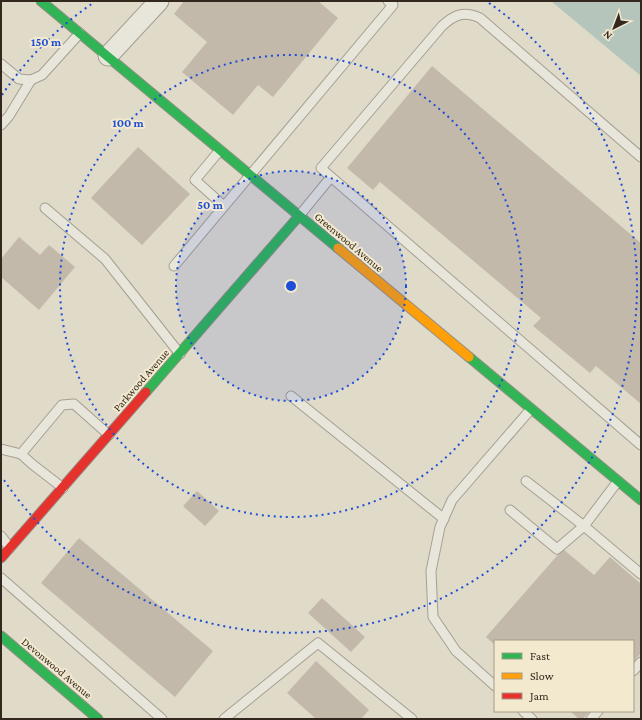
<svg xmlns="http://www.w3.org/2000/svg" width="642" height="720" viewBox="0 0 642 720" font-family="'Crimson Pro',serif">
<rect width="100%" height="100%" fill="#e0dac9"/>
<!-- water -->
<polygon fill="#b5c5bc" points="551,1 641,1 641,76"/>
<!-- building -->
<g fill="#c3b9ab">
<polygon points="184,1 318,1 338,18 273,97 258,85 233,115 182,72 207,42 174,14"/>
<polygon points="432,66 641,243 641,404 596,366 590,373 533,326 541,318 380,182 373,190 347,168"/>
<polygon points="138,147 190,194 142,245 91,198"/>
<polygon points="19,237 40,255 49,245 75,267 39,310 1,277 1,259"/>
<polygon points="197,491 219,511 205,526 183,506"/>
<polygon points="79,538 213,651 175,697 41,583"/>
<polygon points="563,549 594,575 610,557 641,584 641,615 640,616 641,617 641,653 633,662 633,641 495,641 495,645 486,637"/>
<polygon points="322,598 365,637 351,652 308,613"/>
<polygon points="316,661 369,710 361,719 316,719 287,693"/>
<polygon points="570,711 590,711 583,719 579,719"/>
</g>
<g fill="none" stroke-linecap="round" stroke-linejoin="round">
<!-- lane casing -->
<g stroke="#a59f93" stroke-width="11">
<g id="lane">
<polyline points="1,64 19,79 31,80 42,75 80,33"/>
<polyline points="1,125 9,116 31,80"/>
<polyline points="220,150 195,180 224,206"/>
<polyline points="331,177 641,445"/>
<polyline points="45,208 105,259 180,354"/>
<path d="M 299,216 L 331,177 L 321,168 L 442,26 C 455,14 464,11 480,18 L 641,157"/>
<polyline points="174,266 393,5 388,1"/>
<polyline points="291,396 444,519"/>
<polyline points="1,449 21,454 32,464 63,488"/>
<polyline points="21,454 62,405 74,404 109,435"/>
<polyline points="618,481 584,526 641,574"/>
<polyline points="510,510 557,549 584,526 526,481"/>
<polyline points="1,536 10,548"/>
<polyline points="1,578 162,719"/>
<polyline points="633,671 641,662"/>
<polyline points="495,686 456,651 433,617 431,571 440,527 452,500 531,409"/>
<polyline points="523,711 532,719"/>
<polyline points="224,719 318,643 412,719"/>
<polyline points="591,719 598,711"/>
</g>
</g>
<!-- street casing -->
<g stroke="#a59f93" stroke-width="21">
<polyline id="street" points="108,56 159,1"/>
</g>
<!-- fast casing -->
<g stroke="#958f83" stroke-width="11">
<g id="fast">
<polyline points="41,1 338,248"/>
<polyline points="469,357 641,500"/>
<polyline points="146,392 299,216"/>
<polyline points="1,636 98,719"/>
</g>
</g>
<!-- slow casing -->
<g stroke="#958f83" stroke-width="11">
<polyline id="slow" points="338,248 469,357"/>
</g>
<!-- jam casing -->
<g stroke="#958f83" stroke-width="11">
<polyline id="jam" points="1,558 146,392"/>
</g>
<!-- lane -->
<use href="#lane" stroke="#e8e5db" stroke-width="9"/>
<!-- street -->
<use href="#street" stroke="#e8e5db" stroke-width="19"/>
<!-- fast -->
<use href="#fast" stroke="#30b455" stroke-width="9"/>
<!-- slow -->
<use href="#slow" stroke="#ff9f0a" stroke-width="9"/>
<!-- jam -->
<use href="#jam" stroke="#e5322d" stroke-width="9"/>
</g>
<!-- distance rings -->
<circle cx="291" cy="286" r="115" fill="#1d4ed8" fill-opacity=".12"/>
<g fill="none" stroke="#1d4ed8" stroke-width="2" stroke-dasharray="2 4">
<circle cx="291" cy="286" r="115"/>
<circle cx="291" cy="286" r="231"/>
<path d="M2 95A346 346 0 0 1 93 3M489 3A346 346 0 1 1 2 477"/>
</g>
<g text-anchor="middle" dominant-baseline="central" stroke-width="4" stroke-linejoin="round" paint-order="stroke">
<!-- street labels -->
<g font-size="11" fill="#32281d" stroke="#f2e9cf">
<text transform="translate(349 242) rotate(40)">Greenwood Avenue</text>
<text transform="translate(141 380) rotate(-49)">Parkwood Avenue</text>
<text transform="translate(57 668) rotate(40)">Devonwood Avenue</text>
</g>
</g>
<circle cx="291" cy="286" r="6" fill="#1d4ed8" stroke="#f2e9cf" stroke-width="2"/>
<g font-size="12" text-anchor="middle" font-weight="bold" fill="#1d4ed8" stroke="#f2e9cf" stroke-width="4" stroke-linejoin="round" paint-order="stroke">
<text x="46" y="46">150 m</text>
<text x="128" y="127">100 m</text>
<text x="210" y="209">50 m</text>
</g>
<!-- border -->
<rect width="642" height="720" fill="none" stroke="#32281d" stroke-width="4"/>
<!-- legend -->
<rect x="494" y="640" width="140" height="72" fill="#f2e9cf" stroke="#a59c88"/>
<rect x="502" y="653" width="20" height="6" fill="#30b455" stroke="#a59c88"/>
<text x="530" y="660" font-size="12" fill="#32281d">Fast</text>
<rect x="502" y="673" width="20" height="6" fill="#ff9f0a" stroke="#a59c88"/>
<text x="530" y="680" font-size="12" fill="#32281d">Slow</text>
<rect x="502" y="693" width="20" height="6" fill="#e5322d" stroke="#a59c88"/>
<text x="530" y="700" font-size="12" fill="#32281d">Jam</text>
<!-- north arrow -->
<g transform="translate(614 28) rotate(222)" stroke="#f2e9cf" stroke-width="3" paint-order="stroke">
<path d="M0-3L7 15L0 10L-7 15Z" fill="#32281d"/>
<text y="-6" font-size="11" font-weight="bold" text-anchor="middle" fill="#32281d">N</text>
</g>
</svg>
